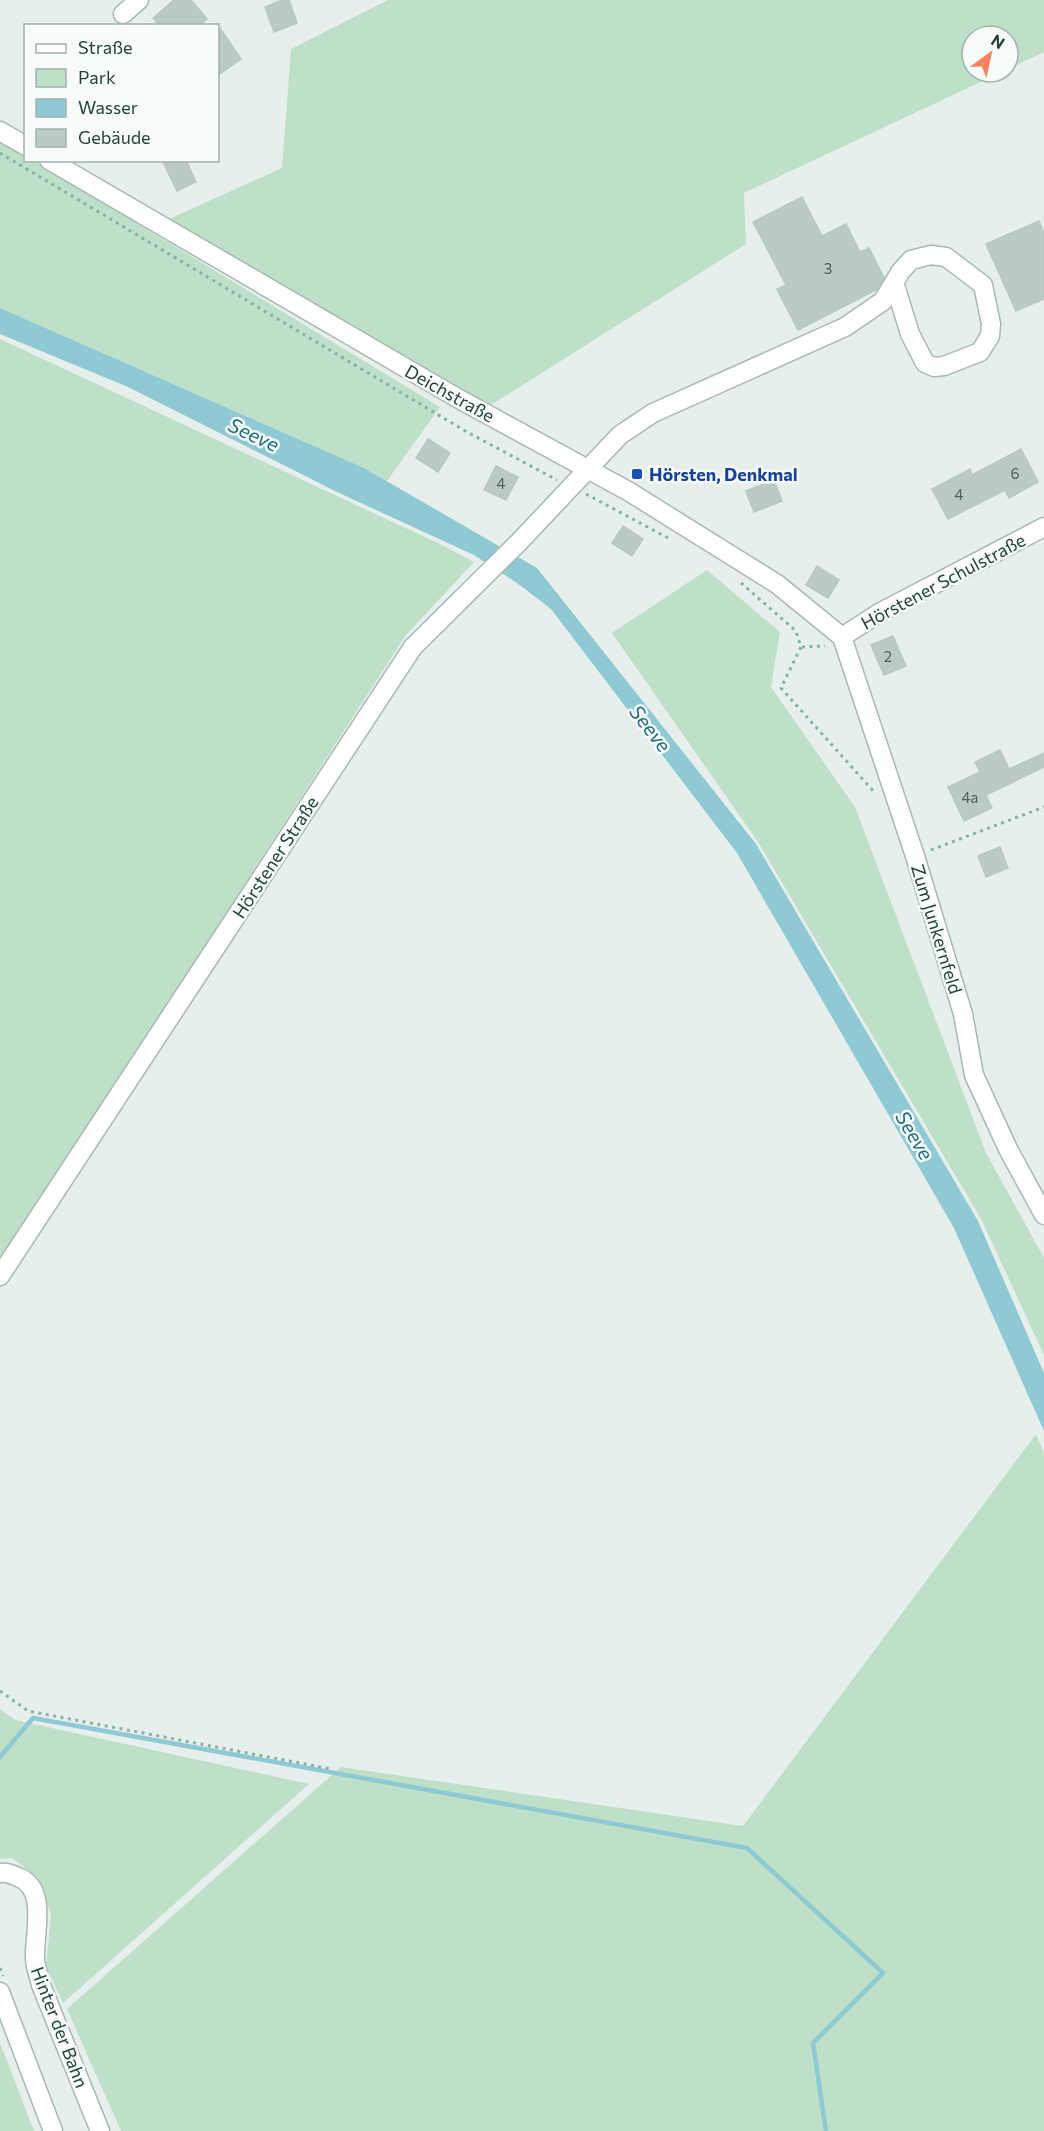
<svg xmlns="http://www.w3.org/2000/svg" width="1044" height="2131" viewBox="0 0 1044 2131" font-family="Commissioner,sans-serif">
<rect width="100%" height="100%" fill="#e6efeb"/>
<!-- green -->
<g fill="#bfe0c8">
<polygon points="388,0 1044,0 1044,52 1008,69 1008,36 972,36 972,72 1002,72 744,193 746,244 491,405 158,224 282,168 291,49"/>
<polygon points="0,140 25,156 26,160 34,161 440,407 387,481 364,468 0,308"/>
<polygon points="0,339 440,544 474,562 406,635 0,1262"/>
<polygon points="707,570 780,632 771,687 855,807 986,1153 1044,1258 1044,1355 981,1219 758,842 612,633"/>
<polygon points="1036,1434 1044,1453 1044,2131 121,2131 67,2009 341,1767 743,1826"/>
<polygon points="0,1709 15,1720 309,1784 63,2003 46,1967 51,1915 38,1878 12,1858 0,1859"/>
<polygon points="0,2043 34,2131 0,2131"/>
</g>
<!-- water -->
<polygon fill="#8ec9d4" points="0,308 364,468 537,568 756,844 978,1221 1044,1373 1044,1431 954,1228 737,853 551,609 517,583 474,555 337,492 128,387 0,334"/>
<g fill="none" stroke-linecap="round" stroke-linejoin="round">
<!-- stream -->
<polyline stroke="#8ec9d4" stroke-width="4.5" points="0,1757 33,1718 747,1848 883,1973 813,2043 826,2131"/>
</g>
<!-- building -->
<g fill="#bbcac4" stroke="#b8c9c2" stroke-width="1.5">
<polygon points="174,0 191,0 207,19 199,26 160,26 153,18"/>
<polygon points="282,0 289,0 297,23 274,32 265,7"/>
<polygon points="218,25 241,59 218,75"/>
<polygon points="162,160 186,160 196,182 177,191"/>
<polygon points="802,197 822,236 846,224 860,252 869,248 884,278 876,290 798,330 777,289 786,285 753,222"/>
<polygon points="1039,221 1044,233 1044,299 1016,311 986,244"/>
<polygon points="428,439 450,453 438,472 416,458"/>
<polygon points="1021,449 1038,482 1009,498 1005,490 948,519 932,489 970,469 972,475"/>
<polygon points="496,466 518,477 506,500 484,490"/>
<polygon points="774,480 782,501 754,512 746,491"/>
<polygon points="623,526 643,539 632,556 612,543"/>
<polygon points="817,566 839,580 828,598 806,585"/>
<polygon points="893,636 906,666 884,675 871,645"/>
<polygon points="1000,750 1009,769 1044,753 1044,767 986,795 992,808 964,821 948,787 980,772 975,762"/>
<polygon points="1000,847 1008,868 986,877 978,856"/>
</g>
<g fill="none" stroke-linecap="round" stroke-linejoin="round">
<!-- minor casing -->
<g stroke="#a8b8b2" stroke-width="21">
<g id="minor">
<polyline points="123,14 139,0"/>
<polyline points="0,131 26,146"/>
<polyline points="49,160 459,399 628,491 777,584 842,637"/>
<polyline points="842,637 915,856 963,1014 974,1075 1008,1149 1044,1215"/>
<polyline points="842,637 879,613 1044,527"/>
<polyline points="0,1276 413,647 520,541 620,435 653,413 845,327 883,301 901,271 911,260 931,255 946,257 983,285 991,324 990,336 980,352 944,366 934,367 925,363 910,334 894,282"/>
<path d="M 0,1873 C 7,1872 11,1874 18,1877 C 48,1888 34,1933 35,1958 C 35,1967 39,1976 41,1985 L 100,2131"/>
<polyline points="0,1992 53,2131"/>
</g>
</g>
<!-- path -->
<g stroke="#86b3a5" stroke-width="3" stroke-dasharray="3 4.5" stroke-linecap="butt">
<polyline points="0,153 467,432 557,480"/>
<polyline points="586,494 670,539"/>
<polyline points="741,583 796,631 801,647 781,688 875,793"/>
<polyline points="802,647 825,646"/>
<polyline points="931,850 1044,807"/>
<polyline points="0,1691 28,1711 331,1769"/>
<polyline points="0,1968 3,1976"/>
</g>
<!-- minor -->
<use href="#minor" stroke="#fff" stroke-width="18"/>
</g>
<!-- markers -->
<rect fill="#1a4fb4" stroke="#f7fbf9" stroke-width="2" x="631" y="468" width="12" height="12" rx="3"/>
<g text-anchor="middle" dominant-baseline="central" stroke-width="5" stroke-linejoin="round" paint-order="stroke">
<!-- number labels -->
<g font-size="15" fill="#4a645c">
<text x="828" y="268">3</text>
<text x="1015" y="473">6</text>
<text x="501" y="483">4</text>
<text x="959" y="494">4</text>
<text x="888" y="656">2</text>
<text x="970" y="797">4a</text>
</g>
<!-- street labels -->
<g font-size="18" fill="#24423a" stroke="#f7fbf9">
<text transform="translate(450 393) rotate(29)">Deichstraße</text>
<text transform="translate(943 581) rotate(-28)">Hörstener Schulstraße</text>
<text transform="translate(275 857) rotate(-57)">Hörstener Straße</text>
<text transform="translate(937 929) rotate(73)">Zum Junkernfeld</text>
<text transform="translate(60 2027) rotate(69)">Hinter der Bahn</text>
</g>
<!-- transit labels -->
<g font-size="18" font-weight="bold" fill="#164399" stroke="#f7fbf9" text-anchor="start">
<text x="649" y="474">Hörsten, Denkmal</text>
</g>
<!-- water labels -->
<g font-size="20" font-style="italic" fill="#1c6f80" stroke="#f7fbf9">
<text transform="translate(254 434) rotate(25)">Seeve</text>
<text transform="translate(651 728) rotate(52)">Seeve</text>
<text transform="translate(915 1135) rotate(59)">Seeve</text>
</g>
</g>
<!-- legend -->
<rect x="24" y="24" width="195" height="138" fill="#f7fbf9" stroke="#a3b1ad" stroke-width="1.5"/>
<rect x="36" y="44" width="30" height="9" fill="#ffffff" stroke="#a3b1ad" stroke-width="1.5"/>
<text x="78" y="54" font-size="18" fill="#24423a">Straße</text>
<rect x="36" y="69" width="30" height="18" fill="#bfe0c8" stroke="#a3b1ad" stroke-width="1.5"/>
<text x="78" y="84" font-size="18" fill="#24423a">Park</text>
<rect x="36" y="99" width="30" height="18" fill="#8ec9d4" stroke="#a3b1ad" stroke-width="1.5"/>
<text x="78" y="114" font-size="18" fill="#24423a">Wasser</text>
<rect x="36" y="129" width="30" height="18" fill="#bbcac4" stroke="#a3b1ad" stroke-width="1.5"/>
<text x="78" y="144" font-size="18" fill="#24423a">Gebäude</text>
<!-- north arrow -->
<g transform="translate(990 54) rotate(33)"><circle r="28" fill="#f7fbf9" stroke="#a3b1ad" stroke-width="1.5"/>
<path d="M0-4.5L10 22L0 15L-10 22Z" fill="#f4845f"/>
<text y="-9" font-size="16" font-weight="bold" text-anchor="middle" fill="#24423a">N</text>
</g>
</svg>
